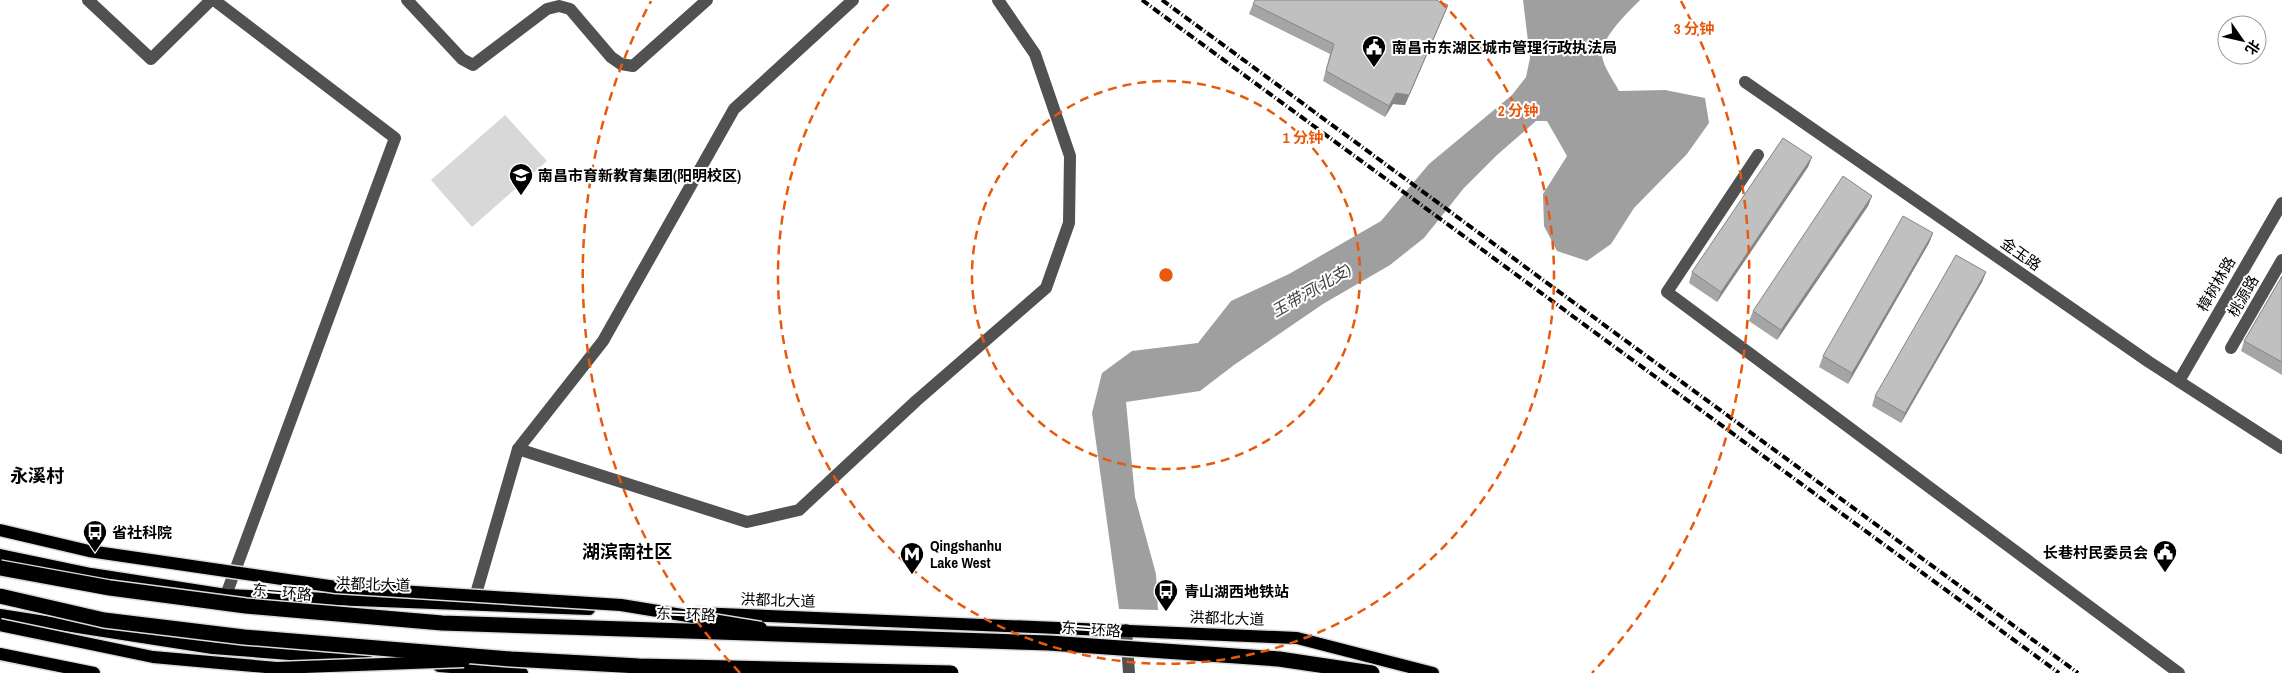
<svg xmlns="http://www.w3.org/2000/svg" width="2282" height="673" viewBox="0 0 2282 673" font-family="'Archivo Narrow','Noto Sans SC',sans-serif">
<rect width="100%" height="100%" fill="#fff"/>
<!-- green -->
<polygon fill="#d8d8d8" points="505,115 547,161 472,227 431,180"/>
<!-- water -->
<path fill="#9f9f9f" d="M 1523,0 L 1640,0 C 1629,11 1599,40 1602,56 C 1604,68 1614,81 1619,91 L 1665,90 L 1705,98 L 1709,123 L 1687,154 L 1634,208 L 1611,244 L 1587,261 L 1557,251 L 1544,226 L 1543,194 L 1567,156 L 1547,121 L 1536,121 L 1497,155 L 1464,188 L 1424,238 L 1390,265 L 1323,304 L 1234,365 L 1200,391 L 1126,402 L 1135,497 L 1156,574 L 1158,610 L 1119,609 L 1092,413 L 1102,373 L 1132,351 L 1198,343 L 1231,301 L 1289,274 L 1381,221 L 1429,164 L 1512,95 L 1526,77 L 1530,58 Z"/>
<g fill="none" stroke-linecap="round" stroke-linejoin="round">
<!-- major casing -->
<g stroke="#dbdbdb" stroke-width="15">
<g id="major">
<polyline points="0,555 91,574 226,595 589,609"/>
<polyline points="696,613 1297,638 1433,673"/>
<polyline points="0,615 213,648 367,660"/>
<polyline points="0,654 94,673"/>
<polyline points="439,666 522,673"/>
</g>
</g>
<!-- minor -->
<g stroke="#515151" stroke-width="12">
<polyline points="88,0 151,59 211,0"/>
<polyline points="214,0 395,138 226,595"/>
<polyline points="407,0 462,59 473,65 547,9 559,6 570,9 611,57 621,64 633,66 707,0"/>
<polyline points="1745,82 2149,362 2282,448"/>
<polyline points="1758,155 1667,292 2179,673"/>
<polyline points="2231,348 2282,260"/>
<polyline points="2179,381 2282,203"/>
<polyline points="518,449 747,522 799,510 916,401 1046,288 1069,223 1070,156 1035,54 998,0"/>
<polyline points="473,604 518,449 603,341 734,109 853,0"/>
<polyline points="1126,630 1129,673"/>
</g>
<!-- major -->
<use href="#major" stroke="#000" stroke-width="12"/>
<!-- rail -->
<g stroke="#000" stroke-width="4" stroke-dasharray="8 2.5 1 2.5" stroke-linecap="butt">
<polyline points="1142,0 2059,673"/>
<polyline points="1162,0 2078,673"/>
</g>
<!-- major-bridge casing -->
<g stroke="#dbdbdb" stroke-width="15" stroke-linecap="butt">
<g id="major-bridge">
<polyline points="0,530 89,551 336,587 621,605 761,628"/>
<polyline points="0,625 153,657 277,668 464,661"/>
</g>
</g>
<!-- highway-bridge casing -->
<g stroke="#dbdbdb" stroke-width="18" stroke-linecap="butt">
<g id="highway-bridge">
<polyline points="0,568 110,588 246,606 442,623 1049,643 1279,659 1372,673"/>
<polyline points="0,596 104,620 244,637 511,659 639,666 951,673"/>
</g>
</g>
<!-- major-bridge -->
<use href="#major-bridge" stroke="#000" stroke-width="12"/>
<!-- highway-bridge -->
<use href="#highway-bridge" stroke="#000" stroke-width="15"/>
</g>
<!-- wall -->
<g fill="#a5a5a5">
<polygon points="1253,4 1444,15 1405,105 1393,104 1385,117 1323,81 1330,54 1249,14"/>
<polygon points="1812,157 1808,167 1717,302 1689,283 1692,272"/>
<polygon points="1872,196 1868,206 1777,340 1749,321 1753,311"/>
<polygon points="1933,233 1929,243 1848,384 1819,367 1823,356"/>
<polygon points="1986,272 1982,282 1901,423 1872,406 1875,396"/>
<polygon points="2282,276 2282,375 2241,351 2244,341"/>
</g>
<!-- shaded-wall -->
<g fill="#868686">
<polygon points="1448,5 1444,15 1405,105 1393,104 1385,117 1389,106"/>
<polygon points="1812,157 1808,167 1717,302 1721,292"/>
<polygon points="1872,196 1868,206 1777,340 1781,330"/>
<polygon points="1933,233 1929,243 1848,384 1852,373"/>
<polygon points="1986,272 1982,282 1901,423 1905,413"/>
</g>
<!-- building -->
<g fill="#c0c0c0" stroke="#868686">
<polygon points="1255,0 1436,0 1448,5 1409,95 1396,93 1389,106 1326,71 1334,44 1253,4"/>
<polygon points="1783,138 1812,157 1721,292 1692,272"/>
<polygon points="1843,176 1872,196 1781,330 1753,311"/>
<polygon points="1903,216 1933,233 1852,373 1823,356"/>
<polygon points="1956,255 1986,272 1905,413 1875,396"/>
<polygon points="2282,276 2282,362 2244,341"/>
</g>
<!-- distance rings -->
<g fill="none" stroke="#e8590c" stroke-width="2.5" stroke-dasharray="9 6">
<circle cx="1166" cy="275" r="194"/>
<path d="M1440 1A388 388 0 1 1 892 1"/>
<path d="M740 673A583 583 0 0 1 651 1M1681 1A583 583 0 0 1 1592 673"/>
</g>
<!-- icons -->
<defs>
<g id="civic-pin" transform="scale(1.25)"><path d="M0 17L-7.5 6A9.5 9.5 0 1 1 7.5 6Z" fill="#000" stroke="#fff"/><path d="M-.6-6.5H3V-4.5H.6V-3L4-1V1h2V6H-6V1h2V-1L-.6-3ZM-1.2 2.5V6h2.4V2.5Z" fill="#fff"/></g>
<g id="school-pin" transform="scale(1.25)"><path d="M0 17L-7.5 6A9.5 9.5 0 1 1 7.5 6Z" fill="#000" stroke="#fff"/><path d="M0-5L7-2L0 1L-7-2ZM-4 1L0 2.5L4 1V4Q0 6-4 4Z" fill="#fff"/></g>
<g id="bus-pin" transform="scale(1.25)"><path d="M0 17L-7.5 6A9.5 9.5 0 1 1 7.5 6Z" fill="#000" stroke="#fff"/><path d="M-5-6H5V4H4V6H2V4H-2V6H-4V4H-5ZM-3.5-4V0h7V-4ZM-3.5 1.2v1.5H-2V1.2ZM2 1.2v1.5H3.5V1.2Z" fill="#fff"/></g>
<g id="metro-pin" transform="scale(1.25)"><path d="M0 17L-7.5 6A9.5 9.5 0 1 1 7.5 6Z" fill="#000" stroke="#fff"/><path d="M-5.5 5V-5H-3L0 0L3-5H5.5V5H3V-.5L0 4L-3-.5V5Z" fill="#fff"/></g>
</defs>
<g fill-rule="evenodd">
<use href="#civic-pin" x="1374" y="47"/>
<use href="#school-pin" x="521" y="175"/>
<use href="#bus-pin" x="95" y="532"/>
<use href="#civic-pin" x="2165" y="552"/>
<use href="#metro-pin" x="912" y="554"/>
<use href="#bus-pin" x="1166" y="591"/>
</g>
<g text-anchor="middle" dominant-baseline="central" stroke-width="4" stroke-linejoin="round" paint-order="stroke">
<!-- poi labels -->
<g font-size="15" font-weight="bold" fill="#000" stroke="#fff" text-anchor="start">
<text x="1392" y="47">南昌市东湖区城市管理行政执法局</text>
<text x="538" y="175">南昌市育新教育集团(阳明校区)</text>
<text x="112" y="532">省社科院</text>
<text x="930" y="545">Qingshanhu<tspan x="930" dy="17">Lake West</tspan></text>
<text x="2148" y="552" text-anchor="end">长巷村民委员会</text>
<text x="1184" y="591">青山湖西地铁站</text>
</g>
<!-- street labels -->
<g font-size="15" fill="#000" stroke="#fff">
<text transform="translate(2021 254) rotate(35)">金玉路</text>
<text transform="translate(2216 284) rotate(-60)">樟树林路</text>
<text transform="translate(2243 296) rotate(-60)">桃源路</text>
<text transform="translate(373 584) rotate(2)">洪都北大道</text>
<text transform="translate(282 592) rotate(5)">东一环路</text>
<text transform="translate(778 600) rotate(2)">洪都北大道</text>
<text transform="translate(686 614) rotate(2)">东一环路</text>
<text transform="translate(1227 618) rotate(2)">洪都北大道</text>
<text transform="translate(1091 629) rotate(4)">东一环路</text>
</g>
<!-- water labels -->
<g font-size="16" font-style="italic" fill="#404040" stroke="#fff">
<text transform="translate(1311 290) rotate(-30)">玉带河(北支)</text>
</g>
<!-- quarter labels -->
<g font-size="18" font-weight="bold" fill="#000" stroke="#fff">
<text x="37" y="475">永溪村</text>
<text x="627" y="551">湖滨南社区</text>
</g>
</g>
<circle cx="1166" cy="275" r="8" fill="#e8590c" stroke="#fff" stroke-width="2.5"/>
<g font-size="15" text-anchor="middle" font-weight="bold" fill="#e8590c" stroke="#fff" stroke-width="4" stroke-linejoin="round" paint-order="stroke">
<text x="1694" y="34">3 分钟</text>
<text x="1518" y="116">2 分钟</text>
<text x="1303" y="143">1 分钟</text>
</g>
<!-- north arrow -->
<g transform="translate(2242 40) rotate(124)"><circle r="24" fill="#ffffff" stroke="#999999"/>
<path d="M0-4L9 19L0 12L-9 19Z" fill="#000000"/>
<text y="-8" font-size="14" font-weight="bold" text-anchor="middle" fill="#000000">北</text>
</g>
</svg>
